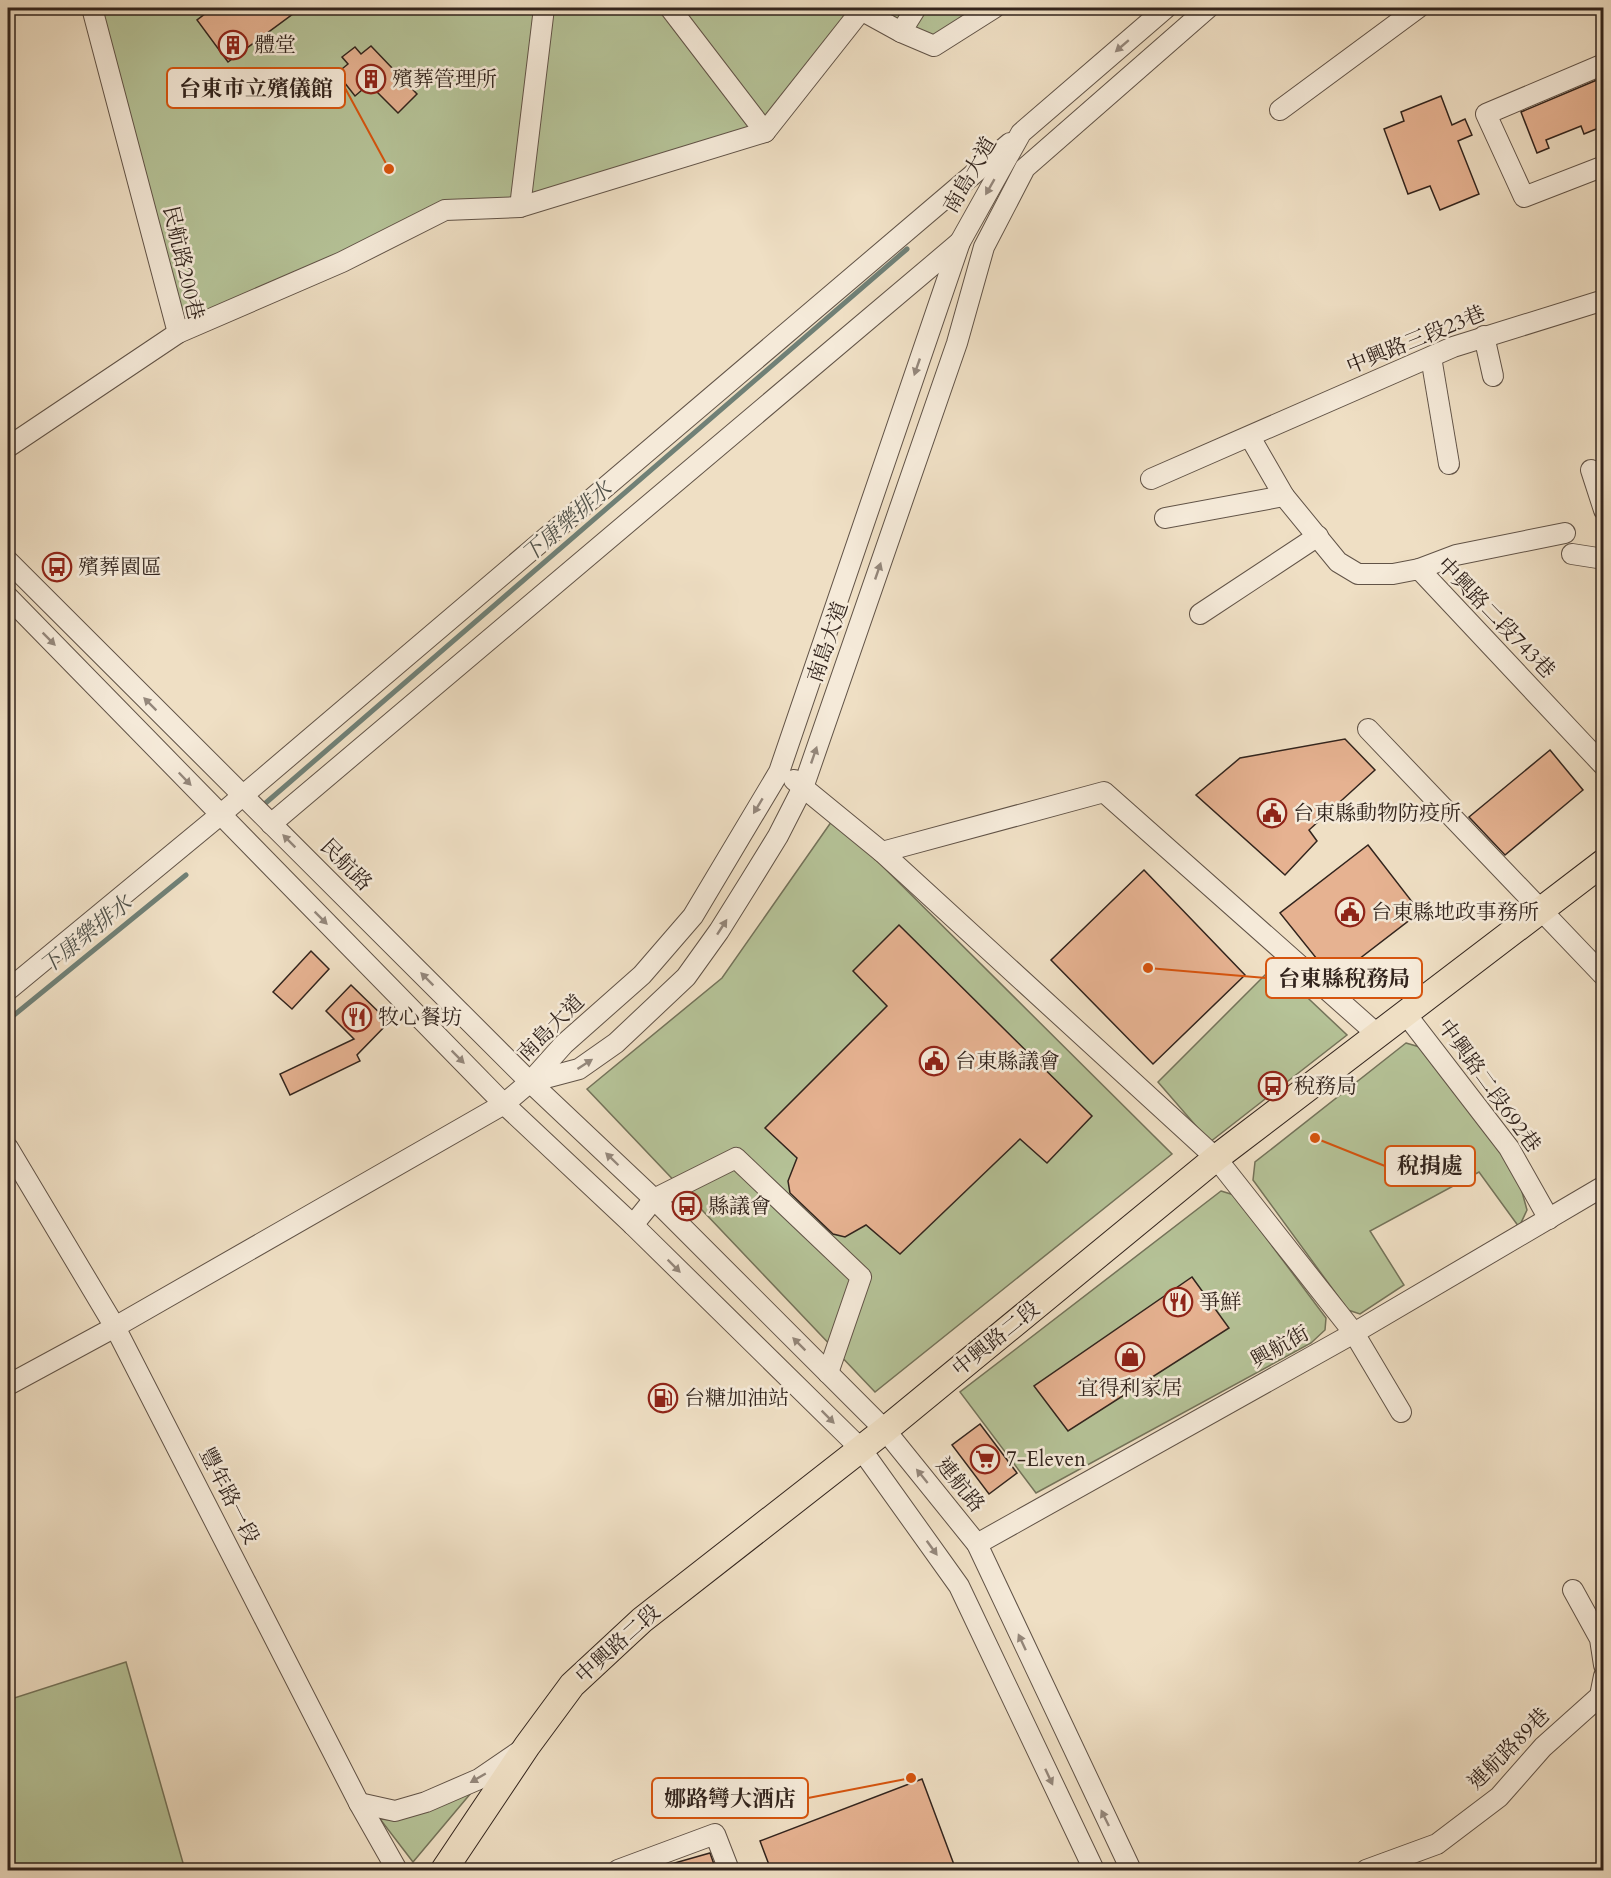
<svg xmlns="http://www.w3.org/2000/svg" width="1611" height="1878" viewBox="0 0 1611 1878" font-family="Cardo,'Noto Serif TC',serif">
<rect width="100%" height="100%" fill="#efdfc4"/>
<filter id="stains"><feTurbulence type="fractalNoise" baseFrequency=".00333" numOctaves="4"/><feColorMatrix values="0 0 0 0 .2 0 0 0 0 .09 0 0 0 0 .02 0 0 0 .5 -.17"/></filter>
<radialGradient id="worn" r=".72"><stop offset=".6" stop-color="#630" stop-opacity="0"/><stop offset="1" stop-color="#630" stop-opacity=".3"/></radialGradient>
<!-- green -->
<g fill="#b5c297" stroke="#74735a" stroke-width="1.5">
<polygon points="92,8 1005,8 934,46 861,10 765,132 520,207 445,210 178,333"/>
<polygon points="834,818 1172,1154 875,1392 587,1089 722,978"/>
<polygon points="1274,966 1347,1035 1210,1142 1158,1082"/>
<polygon points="1406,1043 1423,1048 1483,1124 1519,1181 1527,1210 1519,1227 1479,1172 1370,1231 1404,1285 1360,1314 1348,1310 1253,1180 1255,1162"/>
<polygon points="1221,1191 1234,1195 1326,1318 1325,1330 1311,1343 1036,1493 960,1392"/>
<polygon points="126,1662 185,1870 8,1870 8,1700"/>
<polygon points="471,1793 413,1862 380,1819 391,1820"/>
</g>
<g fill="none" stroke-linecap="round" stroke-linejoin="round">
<!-- stream -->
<g stroke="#708076" stroke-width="5">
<polyline points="261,807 907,249"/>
<polyline points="8,1020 186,875"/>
</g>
</g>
<!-- building -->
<g fill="#e6b291" stroke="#32241d" stroke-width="1.5">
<polygon points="213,8 301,8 228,62 197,20"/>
<polygon points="371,46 417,94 398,113 369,84 355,96 337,73 348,64 342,57 355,47 361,54"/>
<polygon points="1604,77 1604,120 1599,122 1601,127 1584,134 1581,126 1546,140 1549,148 1537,153 1521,112"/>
<polygon points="1441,96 1452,125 1465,119 1472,135 1458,141 1479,194 1440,210 1430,186 1408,194 1384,129 1404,121 1401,112"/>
<polygon points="1345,739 1375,770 1309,830 1317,841 1285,875 1196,795 1240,758"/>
<polygon points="1550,750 1583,790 1505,855 1469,817"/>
<polygon points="1368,845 1420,912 1333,979 1280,913"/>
<polygon points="1144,870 1245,975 1153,1064 1051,960"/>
<polygon points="899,925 1092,1116 1047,1163 1020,1139 900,1254 866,1225 845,1237 833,1234 790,1193 788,1181 797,1158 765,1128 887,1006 853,971"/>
<polygon points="311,951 329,969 292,1009 273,992"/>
<polygon points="351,985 389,1022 357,1055 360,1061 290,1095 280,1074 354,1039 326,1011"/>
<polygon points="1192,1277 1229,1328 1068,1431 1034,1386"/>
<polygon points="980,1424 1017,1473 989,1494 952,1445"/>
<polygon points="922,1779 956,1870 771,1870 760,1841"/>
<polygon points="710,1853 716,1870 664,1870 664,1866"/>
</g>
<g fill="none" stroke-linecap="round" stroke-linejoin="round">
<!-- minor casing -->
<g stroke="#615347" stroke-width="22">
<g id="minor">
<polyline points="92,8 178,333"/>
<polyline points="670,8 765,132"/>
<polyline points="861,10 901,32 934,46 994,8"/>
<polyline points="901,32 916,8"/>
<polyline points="1604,64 1486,114 1524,197 1604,166"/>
<polyline points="1280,110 1418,8"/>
<polyline points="520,207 544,8"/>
<polyline points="1484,336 1493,376"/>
<polyline points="1431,357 1449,464"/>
<polyline points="1250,437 1284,496 1338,562 1358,574 1393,574 1419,569 1604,766"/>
<polyline points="8,447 178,333 342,262 445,210 520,207 765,132 863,8"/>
<polyline points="1591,470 1604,510"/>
<polyline points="1151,479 1453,347 1604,300"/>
<polyline points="1165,518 1284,496"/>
<polyline points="1572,554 1604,559"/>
<polyline points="8,561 530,1082 654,1199 885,1430 977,1544 1131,1870"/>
<polyline points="1419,569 1456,555 1565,533"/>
<polyline points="8,597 504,1104 633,1225 861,1449 959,1586 1094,1870"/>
<polyline points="1200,614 1318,536"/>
<polyline points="1368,729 1604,976"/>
<polyline points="794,780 882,852 1216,1158 1354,1333 1401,1412"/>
<polyline points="271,824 960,242"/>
<polyline points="882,852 1104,792 1378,1035"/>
<polyline points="8,990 220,815 1010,143"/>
<polyline points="1405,1013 1509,1148 1549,1219"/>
<polyline points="530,1082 579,1069 616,1043 686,977 719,931 749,883 778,836 804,785 957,343 984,247 1025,168 1208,8"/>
<polyline points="8,1148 115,1327 359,1803 397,1870"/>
<polyline points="633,1225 654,1199 736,1158 861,1277 828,1373"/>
<polyline points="8,1385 115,1327 504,1104 530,1082 564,1044 642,975 693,916 779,772 960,242 1021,133 1166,8"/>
<polyline points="977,1544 1354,1333 1604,1186"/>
<polyline points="1573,1590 1600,1639 1604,1665"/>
<polyline points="359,1803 395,1811 426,1802 479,1779 520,1751"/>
<polyline points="618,1870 715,1834 729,1870"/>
<polyline points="1366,1870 1437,1844 1499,1797 1543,1747 1600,1696 1604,1676"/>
</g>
</g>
<!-- major casing -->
<g stroke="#32241d" stroke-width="28">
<polyline id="major" points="444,1870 527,1746 572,1685 642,1620 885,1430 1216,1158 1604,862"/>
</g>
<!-- minor -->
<use href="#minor" stroke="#f5ead9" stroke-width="20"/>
<!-- major -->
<use href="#major" stroke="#efdfc4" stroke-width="26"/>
</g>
<!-- one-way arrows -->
<defs><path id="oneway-solid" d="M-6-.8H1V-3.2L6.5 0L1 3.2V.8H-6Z" transform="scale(1.5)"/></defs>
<g fill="#94877b">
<use href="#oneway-solid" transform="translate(1122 46) rotate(139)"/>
<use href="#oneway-solid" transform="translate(990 187) rotate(120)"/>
<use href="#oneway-solid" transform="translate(917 367) rotate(109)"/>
<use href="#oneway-solid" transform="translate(878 571) rotate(-71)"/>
<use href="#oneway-solid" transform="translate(49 639) rotate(45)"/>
<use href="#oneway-solid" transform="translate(150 704) rotate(-135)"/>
<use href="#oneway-solid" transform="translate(814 755) rotate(-71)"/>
<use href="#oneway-solid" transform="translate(185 779) rotate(46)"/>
<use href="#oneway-solid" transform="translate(758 806) rotate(121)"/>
<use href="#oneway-solid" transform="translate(289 841) rotate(-135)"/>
<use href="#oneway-solid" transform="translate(321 918) rotate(45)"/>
<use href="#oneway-solid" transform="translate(722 927) rotate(-57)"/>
<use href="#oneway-solid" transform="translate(427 979) rotate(-135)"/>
<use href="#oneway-solid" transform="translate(458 1057) rotate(45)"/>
<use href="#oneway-solid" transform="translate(585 1064) rotate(-33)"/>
<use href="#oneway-solid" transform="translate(612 1159) rotate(-136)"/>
<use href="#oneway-solid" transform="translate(674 1266) rotate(45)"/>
<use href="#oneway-solid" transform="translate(799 1344) rotate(-135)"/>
<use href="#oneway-solid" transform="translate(828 1417) rotate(45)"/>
<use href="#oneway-solid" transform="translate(922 1476) rotate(-129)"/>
<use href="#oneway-solid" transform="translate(932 1548) rotate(54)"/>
<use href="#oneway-solid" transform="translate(1022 1642) rotate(-115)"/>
<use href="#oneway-solid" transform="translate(1049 1777) rotate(65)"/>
<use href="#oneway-solid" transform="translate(478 1778) rotate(150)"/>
<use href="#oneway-solid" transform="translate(1105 1818) rotate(-116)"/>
</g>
<!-- icons -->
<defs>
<g id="building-ring" transform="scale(1.5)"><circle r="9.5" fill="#f5ead9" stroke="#8f2418" stroke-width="1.5"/><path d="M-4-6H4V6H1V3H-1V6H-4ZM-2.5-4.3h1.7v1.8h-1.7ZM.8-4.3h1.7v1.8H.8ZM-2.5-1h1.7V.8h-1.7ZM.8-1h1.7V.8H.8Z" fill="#8f2418"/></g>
<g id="bus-ring" transform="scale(1.5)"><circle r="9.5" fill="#f5ead9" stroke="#8f2418" stroke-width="1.5"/><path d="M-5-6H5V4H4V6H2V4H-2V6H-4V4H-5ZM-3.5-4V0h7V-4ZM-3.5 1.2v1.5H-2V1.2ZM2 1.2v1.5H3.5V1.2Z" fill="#8f2418"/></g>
<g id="civic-ring" transform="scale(1.5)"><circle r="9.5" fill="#f5ead9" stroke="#8f2418" stroke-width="1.5"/><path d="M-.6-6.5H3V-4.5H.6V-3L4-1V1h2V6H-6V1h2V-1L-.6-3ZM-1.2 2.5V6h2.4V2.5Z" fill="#8f2418"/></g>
<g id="restaurant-ring" transform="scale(1.5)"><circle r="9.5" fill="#f5ead9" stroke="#8f2418" stroke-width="1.5"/><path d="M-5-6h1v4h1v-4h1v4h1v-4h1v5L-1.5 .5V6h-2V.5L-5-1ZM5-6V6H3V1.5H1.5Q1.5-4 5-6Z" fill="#8f2418"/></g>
<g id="shop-ring" transform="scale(1.5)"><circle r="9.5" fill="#f5ead9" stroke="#8f2418" stroke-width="1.5"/><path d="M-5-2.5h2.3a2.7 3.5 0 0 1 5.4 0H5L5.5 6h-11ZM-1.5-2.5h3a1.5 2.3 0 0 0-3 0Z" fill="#8f2418"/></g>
<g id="fuel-ring" transform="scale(1.5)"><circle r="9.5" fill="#f5ead9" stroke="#8f2418" stroke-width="1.5"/><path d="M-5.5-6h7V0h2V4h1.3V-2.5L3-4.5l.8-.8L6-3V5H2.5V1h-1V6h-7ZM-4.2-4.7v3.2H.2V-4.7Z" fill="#8f2418"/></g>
<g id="supermarket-ring" transform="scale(1.5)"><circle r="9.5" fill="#f5ead9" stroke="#8f2418" stroke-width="1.5"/><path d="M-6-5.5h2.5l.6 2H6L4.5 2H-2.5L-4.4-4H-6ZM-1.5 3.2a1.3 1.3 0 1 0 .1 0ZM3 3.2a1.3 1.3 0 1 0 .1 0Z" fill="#8f2418"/></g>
</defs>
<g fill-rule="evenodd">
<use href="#building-ring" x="233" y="45"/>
<use href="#building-ring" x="371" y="79"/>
<use href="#bus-ring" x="57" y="567"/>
<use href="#civic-ring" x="1272" y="813"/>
<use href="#civic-ring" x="1350" y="912"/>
<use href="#restaurant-ring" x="357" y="1017"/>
<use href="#civic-ring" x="934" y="1061"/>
<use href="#bus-ring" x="1273" y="1086"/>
<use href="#bus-ring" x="687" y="1206"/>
<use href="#restaurant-ring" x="1178" y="1302"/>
<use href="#shop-ring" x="1130" y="1357"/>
<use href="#fuel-ring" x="663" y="1398"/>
<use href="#supermarket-ring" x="985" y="1459"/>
</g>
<g text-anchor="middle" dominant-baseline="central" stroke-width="5" stroke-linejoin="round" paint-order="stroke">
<!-- poi labels -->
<g font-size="21" fill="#32241d" stroke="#f5ead9" text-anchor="start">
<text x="254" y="45">體堂</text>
<text x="392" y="79">殯葬管理所</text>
<text x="78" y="567">殯葬園區</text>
<text x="1293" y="813">台東縣動物防疫所</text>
<text x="1371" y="912">台東縣地政事務所</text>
<text x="378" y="1017">牧心餐坊</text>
<text x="955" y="1061">台東縣議會</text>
<text x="1294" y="1086">稅務局</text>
<text x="708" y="1206">縣議會</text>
<text x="1199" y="1302">爭鮮</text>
<text x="1130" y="1388" text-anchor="middle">宜得利家居</text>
<text x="684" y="1398">台糖加油站</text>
<text x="1006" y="1459">7-Eleven</text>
</g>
<!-- street labels -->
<g font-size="21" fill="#32241d" stroke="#f5ead9">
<text transform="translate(970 175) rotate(-60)">南島大道</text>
<text transform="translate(183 263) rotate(77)">民航路200巷</text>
<text transform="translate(1416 340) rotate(-22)">中興路三段23巷</text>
<text transform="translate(1496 618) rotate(46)">中興路二段743巷</text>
<text transform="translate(828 642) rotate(-71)">南島大道</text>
<text transform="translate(346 865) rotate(45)">民航路</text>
<text transform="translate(551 1028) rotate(-45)">南島大道</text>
<text transform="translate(1489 1086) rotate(54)">中興路二段692巷</text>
<text transform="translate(996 1339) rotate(-39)">中興路二段</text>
<text transform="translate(1280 1347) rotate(-29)">興航街</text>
<text transform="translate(960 1485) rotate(51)">連航路</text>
<text transform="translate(229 1496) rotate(63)">豐年路一段</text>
<text transform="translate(618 1644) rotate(-42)">中興路二段</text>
<text transform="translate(1509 1749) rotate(-45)">連航路89巷</text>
</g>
<!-- water labels -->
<g font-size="22" font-style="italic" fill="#51524a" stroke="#f5ead9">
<text transform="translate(567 522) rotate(-41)">下康樂排水</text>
<text transform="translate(86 935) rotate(-39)">下康樂排水</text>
</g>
</g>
<!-- callouts -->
<path fill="none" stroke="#d6540e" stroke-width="2" d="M389 169L345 88M1148 968L1266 978M1315 1138L1385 1166M911 1778L808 1798"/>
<g fill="#d6540e" stroke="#f5ead9" stroke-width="2">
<circle cx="389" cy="169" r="6"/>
<circle cx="1148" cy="968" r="6"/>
<circle cx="1315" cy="1138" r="6"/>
<circle cx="911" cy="1778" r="6"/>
</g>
<g fill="#f5ead9" stroke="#d6540e" stroke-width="2">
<rect x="167" y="68" width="178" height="40" rx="6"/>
<rect x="1266" y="958" width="156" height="40" rx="6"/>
<rect x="1385" y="1146" width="90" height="40" rx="6"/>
<rect x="652" y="1778" width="156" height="40" rx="6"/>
</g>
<g font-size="22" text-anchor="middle" font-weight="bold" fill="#32241d">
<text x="256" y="96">台東市立殯儀館</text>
<text x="1344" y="986">台東縣稅務局</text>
<text x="1430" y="1173">稅捐處</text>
<text x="730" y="1806">娜路彎大酒店</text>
</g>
<!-- margin -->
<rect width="1611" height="1878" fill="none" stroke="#efdfc4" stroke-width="30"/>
<rect x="9" y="9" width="1593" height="1860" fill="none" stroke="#32241d" stroke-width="3"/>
<rect x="15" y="15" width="1581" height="1848" fill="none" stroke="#32241d" stroke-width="1.5"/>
<rect width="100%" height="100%" filter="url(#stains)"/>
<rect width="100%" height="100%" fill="url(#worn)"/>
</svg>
